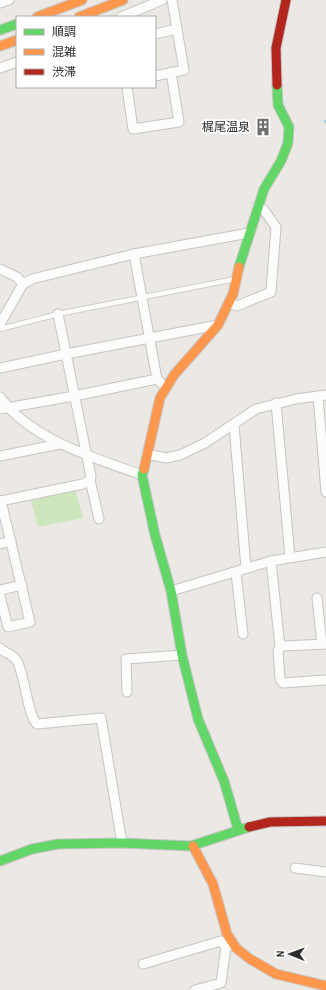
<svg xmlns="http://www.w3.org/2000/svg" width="326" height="990" viewBox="0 0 326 990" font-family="'Archivo Narrow','Noto Sans JP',sans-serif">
<rect width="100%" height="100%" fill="#ece8e4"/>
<!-- green -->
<polygon fill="#cee6be" points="75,488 83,518 38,527 30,497"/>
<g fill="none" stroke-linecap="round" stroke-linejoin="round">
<!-- stream -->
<polyline stroke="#99d6ec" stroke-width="2.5" points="325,121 326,122"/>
<!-- lane casing -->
<g stroke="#c5c4c5" stroke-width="6">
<polyline id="lane" points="0,329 58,314 235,279"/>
</g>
<!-- street casing -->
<g stroke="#c5c4c5" stroke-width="11">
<g id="street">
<polyline points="0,3 9,0"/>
<polyline points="121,17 162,0"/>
<polyline points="155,34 177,29"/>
<polyline points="0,68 17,62"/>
<polyline points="155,76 184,70 172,0"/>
<polyline points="127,87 133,129 179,122 171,72"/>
<polyline points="134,254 157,379 161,383"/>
<polyline points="0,269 17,277 23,284"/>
<polyline points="230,303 237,306 271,292 276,227 264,210 258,206"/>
<polyline points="0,324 23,284 32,279 134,254 249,233"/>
<polyline points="0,368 66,354 218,325"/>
<polyline points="318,396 326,492"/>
<path d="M 0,397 C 31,440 95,458 142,475"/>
<polyline points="276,403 290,557"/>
<polyline points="0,409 74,396 157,379"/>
<polyline points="234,425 246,568"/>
<polyline points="147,454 166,458 180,455 205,443 256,409 296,399 326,395"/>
<polyline points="0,456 60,444"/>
<polyline points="90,480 99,519"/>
<polyline points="0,501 83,484 90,480 91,477 58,314"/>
<polyline points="0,544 11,541"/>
<polyline points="271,561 280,647"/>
<polyline points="236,573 243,634"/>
<polyline points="0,590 22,585"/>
<polyline points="171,591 271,561 326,552"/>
<polyline points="0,596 8,627 30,622 1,501"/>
<polyline points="317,598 322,644"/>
<polyline points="326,644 283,646 278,650 280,679 283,683 326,680"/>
<path d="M 0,648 C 5,654 12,653 17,661 C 25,676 28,717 37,724 L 101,718 L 122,843"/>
<polyline points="127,692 126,659 182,655"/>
<polyline points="295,868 326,872"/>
<polyline points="143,964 221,941 226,947"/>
<polyline points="195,990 221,983 226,947 231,945"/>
</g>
</g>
<!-- fast casing -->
<g stroke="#c5c4c5" stroke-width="11">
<g id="fast">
<polyline points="0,30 17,24"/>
<polyline points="239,267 264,189 281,161 288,143 289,127 278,105 277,85"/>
<polyline points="144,469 142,475 155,535 171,591 182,655 198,719 224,781 238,829"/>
<polyline points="0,861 32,849 58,844 122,843 191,846 249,827"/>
</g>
</g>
<!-- slow casing -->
<g stroke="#c5c4c5" stroke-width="11">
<g id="slow">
<polyline points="37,17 82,0"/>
<polyline points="79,17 123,0"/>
<polyline points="0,46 17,40"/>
<polyline points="144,469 160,398 174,375 218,325 233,294 239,267"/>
<polyline points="193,846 213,884 227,934 236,948 250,959 276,974 326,986"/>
</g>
</g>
<!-- jam casing -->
<g stroke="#c5c4c5" stroke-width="11">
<g id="jam">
<polyline points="277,85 276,48 286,0"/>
<polyline points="249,827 270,822 326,821"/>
</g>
</g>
<!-- lane -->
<use href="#lane" stroke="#fcfcfb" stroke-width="4.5"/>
<!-- street -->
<use href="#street" stroke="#fcfcfb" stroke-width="9"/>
<!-- fast -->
<use href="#fast" stroke="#63d668" stroke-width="9"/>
<!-- slow -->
<use href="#slow" stroke="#ff974d" stroke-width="9"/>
<!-- jam -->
<use href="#jam" stroke="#b3261e" stroke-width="9"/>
</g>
<!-- icons -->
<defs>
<g id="building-bare" transform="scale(1.38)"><path d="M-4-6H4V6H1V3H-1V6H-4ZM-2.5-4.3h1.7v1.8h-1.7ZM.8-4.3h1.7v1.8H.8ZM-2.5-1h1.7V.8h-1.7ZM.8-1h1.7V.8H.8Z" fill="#706f6e" stroke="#fff" stroke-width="2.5" paint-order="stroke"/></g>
</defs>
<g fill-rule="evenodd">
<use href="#building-bare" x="263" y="127"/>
</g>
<g text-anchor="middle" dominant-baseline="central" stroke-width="3.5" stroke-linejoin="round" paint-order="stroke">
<!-- poi labels -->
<g font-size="12" fill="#2e2e2e" stroke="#fff" text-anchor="end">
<text x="250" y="127">梶尾温泉</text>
</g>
</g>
<!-- legend -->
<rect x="16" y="16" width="140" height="72" fill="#ffffff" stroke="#ababab"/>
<rect x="24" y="29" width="20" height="6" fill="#63d668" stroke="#ababab"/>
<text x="52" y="36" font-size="12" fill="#2e2e2e">順調</text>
<rect x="24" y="49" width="20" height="6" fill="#ff974d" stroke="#ababab"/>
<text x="52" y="56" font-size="12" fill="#2e2e2e">混雑</text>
<rect x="24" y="69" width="20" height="6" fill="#b3261e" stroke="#ababab"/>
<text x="52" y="76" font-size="12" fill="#2e2e2e">渋滞</text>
<!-- north arrow -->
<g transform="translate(290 954) rotate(271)" stroke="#ffffff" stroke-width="3" paint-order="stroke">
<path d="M0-3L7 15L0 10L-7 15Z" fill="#2e2e2e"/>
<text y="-6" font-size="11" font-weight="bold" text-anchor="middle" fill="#2e2e2e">N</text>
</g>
</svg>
